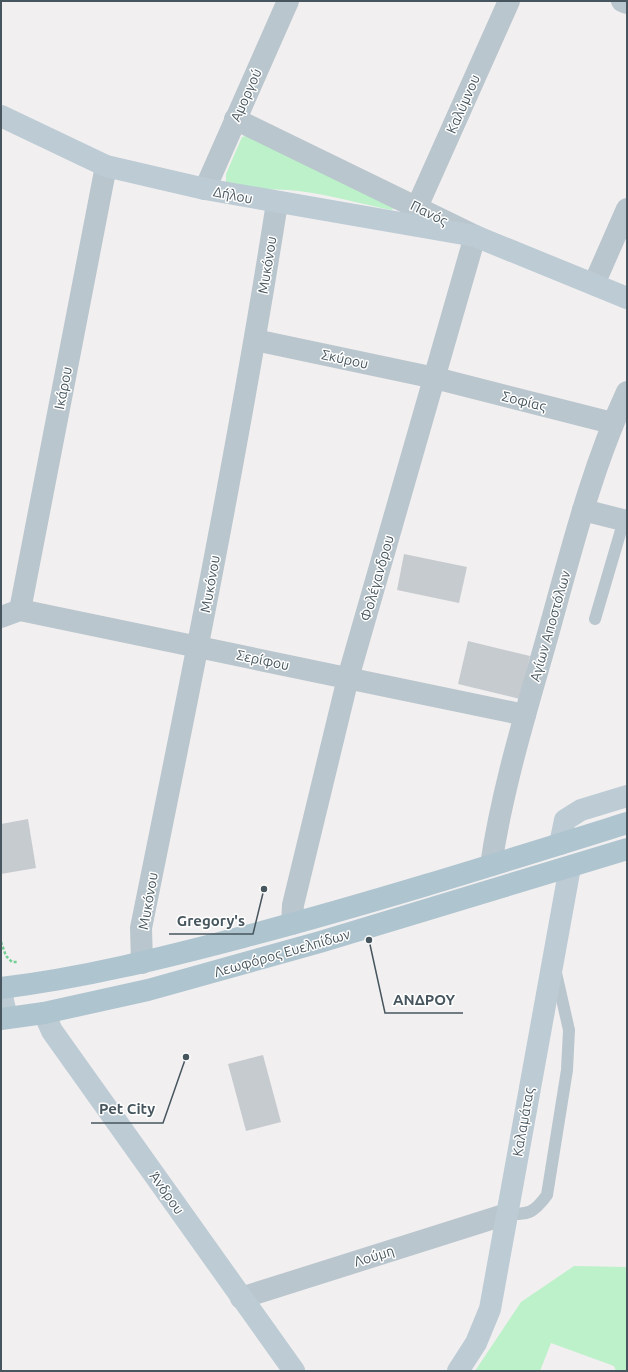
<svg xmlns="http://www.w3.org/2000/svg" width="628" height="1372" viewBox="0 0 628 1372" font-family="Ubuntu,sans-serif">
<rect width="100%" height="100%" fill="#f2eff0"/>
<!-- green -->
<g fill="#bcf1c9">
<path d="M 246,136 L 394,207 L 392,210 C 361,204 331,195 299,191 C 275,188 249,192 226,183 L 226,174 L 242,137 Z"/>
<polygon points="574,1266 627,1267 627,1371 616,1371 614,1366 551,1343 540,1371 475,1371 521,1302"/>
</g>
<!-- building -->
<g fill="#c6cbcf">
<polygon points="404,554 467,567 459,603 397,590"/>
<polygon points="468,641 530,656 520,699 458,684"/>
<polygon points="28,819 36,868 1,874 1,824"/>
<polygon points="263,1055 281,1122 246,1131 228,1064"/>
</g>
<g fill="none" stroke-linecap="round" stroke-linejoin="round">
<!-- path -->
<polyline stroke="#73d195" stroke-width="2.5" stroke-dasharray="3 2" stroke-linecap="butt" points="1,942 6,956 12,962 18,962"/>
<!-- lane -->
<g stroke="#bac6cd" stroke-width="12">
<polyline points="595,619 624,520"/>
<path d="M 507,1214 C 529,1214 533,1214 547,1195 L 567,1070 L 569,1030 L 556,973"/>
</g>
<!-- street -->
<g stroke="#bac6cd" stroke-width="22">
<polyline points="622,1 627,3"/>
<polyline points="235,119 475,236 348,678 293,905 292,924"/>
<polyline points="205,189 288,1"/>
<polyline points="417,207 509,1"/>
<polyline points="594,284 627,209"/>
<polyline points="255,340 435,378 612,423"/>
<polyline points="583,510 627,521"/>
<polyline points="20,610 106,166"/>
<polyline points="1,617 20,610 525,715"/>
<path d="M 491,865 C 503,784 528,706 550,627 C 572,548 592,467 627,392"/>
<path d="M 142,963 L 141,928 C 190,687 239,446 277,203"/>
<polyline points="241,1298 507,1214"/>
</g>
<!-- secondary -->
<g stroke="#bccbd4" stroke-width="22">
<polyline points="1,116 106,166 205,189 475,236 627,298"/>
<polyline points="560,844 565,820 581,810 627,796"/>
<polyline points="1,992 7,1018"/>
<polyline points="44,1013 52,1031 294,1371"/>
<polyline points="458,1371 476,1343 490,1309 570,867"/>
</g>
<!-- primary -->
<g stroke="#aec4cf" stroke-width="22">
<path d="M 1,988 C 83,978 163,958 243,937 C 372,903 499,863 627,823"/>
<polyline points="1,1019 44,1013 148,990 320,942 627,849"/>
</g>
</g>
<g text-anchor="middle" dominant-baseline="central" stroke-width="3" stroke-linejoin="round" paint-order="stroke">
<!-- street labels -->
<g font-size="14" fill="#47565e" stroke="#fff">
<text transform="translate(246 95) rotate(-66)">Αμοργού</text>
<text transform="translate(463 104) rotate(-66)">Καλύμνου</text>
<text transform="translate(233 195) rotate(11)">Δήλου</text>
<text transform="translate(429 213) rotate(26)">Πανός</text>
<text transform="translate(267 265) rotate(-81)">Μυκόνου</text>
<text transform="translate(345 359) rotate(12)">Σκύρου</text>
<text transform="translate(63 388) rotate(-79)">Ικάρου</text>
<text transform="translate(524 401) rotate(14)">Σοφίας</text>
<text transform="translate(377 578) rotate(-74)">Φολέγανδρου</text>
<text transform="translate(210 584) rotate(-80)">Μυκόνου</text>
<text transform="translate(550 626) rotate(-74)">Αγίων Αποστόλων</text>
<text transform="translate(263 660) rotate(12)">Σερίφου</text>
<text transform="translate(148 901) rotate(-80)">Μυκόνου</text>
<text transform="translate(282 953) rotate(-16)">Λεωφόρος Ευελπίδων</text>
<text transform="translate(523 1122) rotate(-80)">Καλαμάτας</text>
<text transform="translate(167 1193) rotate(55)">Άνδρου</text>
<text transform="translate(374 1256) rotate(-17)">Λούμη</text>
</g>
</g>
<!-- callouts -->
<path fill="none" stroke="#47565e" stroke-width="1.5" d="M264 889L253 934H169M369 940L385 1013H463M186 1057L163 1123H91"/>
<g fill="#47565e" stroke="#fff" stroke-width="1.5">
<circle cx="264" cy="889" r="4"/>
<circle cx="369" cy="940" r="4"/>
<circle cx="186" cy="1057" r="4"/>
</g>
<g font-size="15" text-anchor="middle" font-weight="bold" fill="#47565e" stroke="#fff" stroke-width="3" stroke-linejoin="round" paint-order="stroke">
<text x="211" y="926">Gregory's</text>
<text x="424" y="1005">ΑΝΔΡΟΥ</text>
<text x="127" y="1114">Pet City</text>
</g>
<!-- border -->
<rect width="628" height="1372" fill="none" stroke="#47565e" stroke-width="4"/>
</svg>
